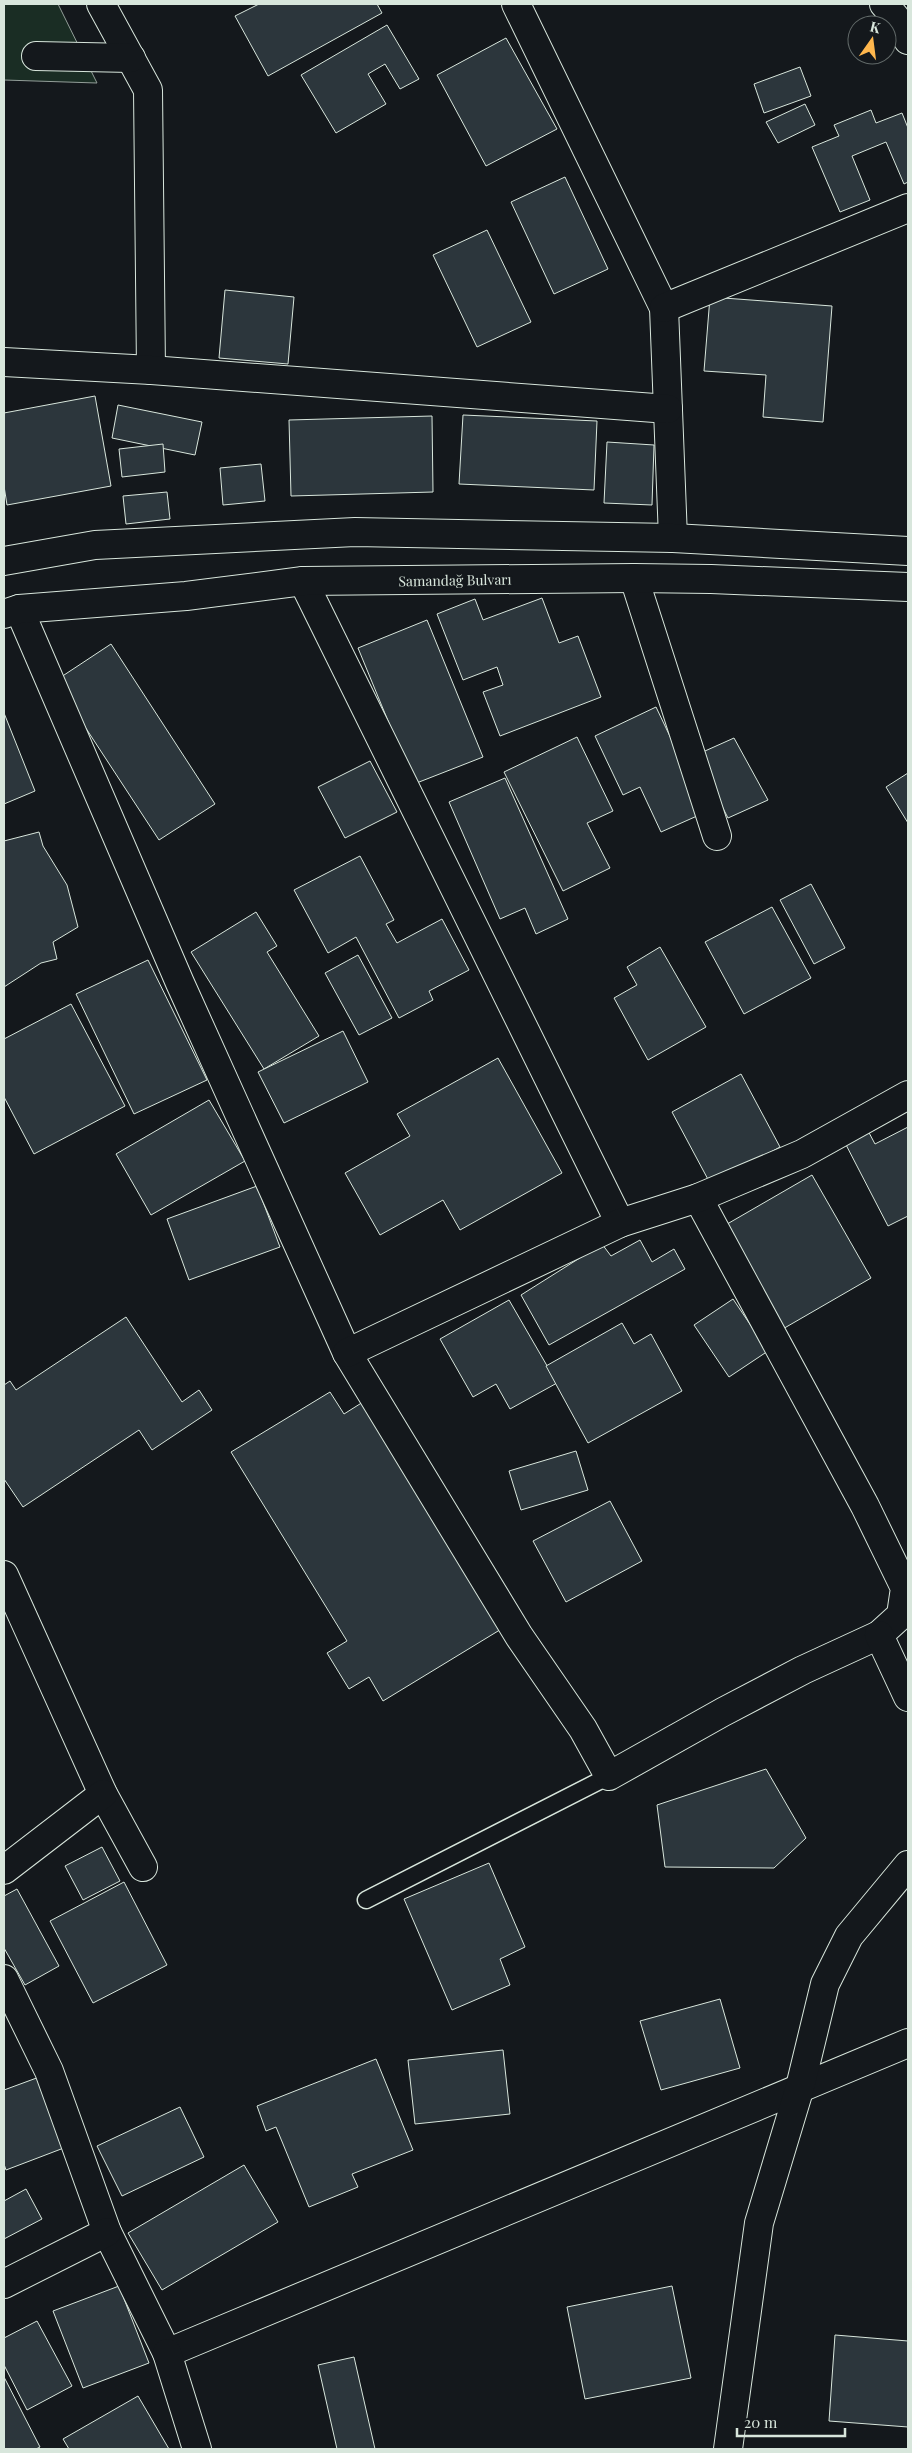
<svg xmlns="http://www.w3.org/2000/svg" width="912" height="2453" viewBox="0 0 912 2453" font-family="'Playfair Display',serif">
<rect width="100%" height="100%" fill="#14181c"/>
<!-- green -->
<polygon fill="#1a2d24" stroke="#939e99" points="4,4 58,4 97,83 4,80"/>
<!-- building -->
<g fill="#2c363c" stroke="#d8e6dc">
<polygon points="259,4 377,4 382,13 268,76 235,16"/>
<polygon points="387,25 419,79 400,89 385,64 368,74 386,104 336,133 301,75"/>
<polygon points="506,38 557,129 486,166 437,75"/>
<polygon points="800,67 811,96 764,113 754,84"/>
<polygon points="805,104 815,125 778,143 766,122"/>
<polygon points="871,110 876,123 902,113 908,128 908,182 904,184 886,142 852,156 870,200 840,212 812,147 839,136 834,125"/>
<polygon points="565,177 608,269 554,294 511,202"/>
<polygon points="487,230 531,322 477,347 433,255"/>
<polygon points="225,290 294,297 288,364 219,358"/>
<polygon points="710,297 832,306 823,422 763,417 766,375 704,371"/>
<polygon points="95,396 111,486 7,505 4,486 4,413"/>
<polygon points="118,405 202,422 195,455 112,438"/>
<polygon points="463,415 597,421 594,490 459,484"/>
<polygon points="432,416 433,492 291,496 289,420"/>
<polygon points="607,442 654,445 652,505 604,503"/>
<polygon points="163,444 165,472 122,477 119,449"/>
<polygon points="261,464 265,501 223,505 220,468"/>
<polygon points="167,492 170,519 126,524 123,496"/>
<polygon points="542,598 559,643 578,636 601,697 500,736 483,692 503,685 497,667 463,680 437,614 475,599 483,620"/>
<polygon points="427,620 483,757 414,784 358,648"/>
<polygon points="111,644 215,804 159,840 55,681"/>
<polygon points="656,707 706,812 661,832 640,787 623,795 595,736"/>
<polygon points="4,713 35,791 4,804"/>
<polygon points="577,737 613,811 587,823 610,868 563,891 504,772"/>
<polygon points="734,738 768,800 728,818 696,755"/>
<polygon points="370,761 397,812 345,838 318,787"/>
<polygon points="908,773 908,823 886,787"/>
<polygon points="505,778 568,919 536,934 525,908 500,919 449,802"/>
<polygon points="39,832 43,846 67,885 78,927 53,942 57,959 41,963 4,987 4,841"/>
<polygon points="360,856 394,920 386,924 397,943 442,919 469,970 429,991 433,1000 399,1018 356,937 328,953 294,890"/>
<polygon points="811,884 845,948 814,964 780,900"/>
<polygon points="772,907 811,978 744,1014 705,942"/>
<polygon points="256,912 277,946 267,952 319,1036 264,1069 191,952"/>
<polygon points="660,947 706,1027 648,1060 614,998 637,985 627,967"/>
<polygon points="358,955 392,1018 359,1035 325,973"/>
<polygon points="148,960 207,1080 134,1114 76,994"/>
<polygon points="71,1004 125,1106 34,1154 4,1097 4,1039"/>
<polygon points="343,1031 368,1082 284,1123 258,1072"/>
<polygon points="498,1058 562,1173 460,1230 443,1200 380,1235 345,1173 410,1136 397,1114"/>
<polygon points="741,1074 780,1147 711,1185 672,1112"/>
<polygon points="209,1100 245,1161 151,1215 116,1154"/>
<polygon points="866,1127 875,1144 908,1127 908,1216 888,1226 843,1139"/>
<polygon points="812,1175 871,1278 781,1330 722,1227"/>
<polygon points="257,1186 280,1247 189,1280 167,1219"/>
<polygon points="640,1240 652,1262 674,1249 685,1269 549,1345 521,1295 602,1244 611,1256"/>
<polygon points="733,1299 768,1351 729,1377 694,1325"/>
<polygon points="509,1300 557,1383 510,1409 496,1384 473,1397 440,1339"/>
<polygon points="126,1317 182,1402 199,1390 212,1410 152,1450 139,1430 23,1507 4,1479 4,1385 10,1381 16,1390"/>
<polygon points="622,1323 634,1344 651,1334 682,1391 588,1443 546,1366"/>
<polygon points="330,1392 344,1414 363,1402 503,1628 383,1701 369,1677 349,1689 327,1653 347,1641 231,1452"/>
<polygon points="576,1451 588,1490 521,1510 509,1471"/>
<polygon points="610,1501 642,1561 566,1602 533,1541"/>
<polygon points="766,1769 806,1838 774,1868 665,1867 657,1805"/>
<polygon points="102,1847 120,1881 83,1900 65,1866"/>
<polygon points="489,1863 525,1947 500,1959 510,1985 452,2010 404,1899"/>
<polygon points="124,1882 167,1965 93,2003 50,1921"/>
<polygon points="17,1889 59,1966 25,1985 4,1948 4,1896"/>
<polygon points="720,1999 740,2068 661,2090 640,2021"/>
<polygon points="503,2050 510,2114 415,2124 408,2060"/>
<polygon points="376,2059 413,2150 352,2174 358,2187 309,2207 276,2127 266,2131 257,2106"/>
<polygon points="42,2076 69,2146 6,2170 4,2164 4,2090"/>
<polygon points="180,2107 204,2157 122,2196 97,2146"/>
<polygon points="244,2165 278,2222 162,2290 128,2233"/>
<polygon points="26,2189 42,2219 4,2239 4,2201"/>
<polygon points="119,2286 149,2363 83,2388 53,2311"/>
<polygon points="672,2286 691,2378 585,2399 567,2307"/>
<polygon points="37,2321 72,2386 27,2410 4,2365 4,2338"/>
<polygon points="835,2335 908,2341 908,2427 829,2421"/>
<polygon points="354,2357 375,2449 337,2449 318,2365"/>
<polygon points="4,2377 40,2447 36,2449 4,2449"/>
<polygon points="138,2396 169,2449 69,2449 63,2439"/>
</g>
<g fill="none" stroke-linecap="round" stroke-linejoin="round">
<!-- lane casing -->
<g stroke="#d8e6dc" stroke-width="19">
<polyline id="lane" points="366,1900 609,1776"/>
</g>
<!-- street casing -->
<g stroke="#d8e6dc" stroke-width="30">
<g id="street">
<polyline points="101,4 148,90 151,370"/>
<polyline points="516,4 664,308 673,538"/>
<polyline points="884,4 895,17 908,40"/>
<polyline points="36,56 131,58"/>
<polyline points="664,308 908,208"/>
<polyline points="4,362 151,370 668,409"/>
<polyline points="634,578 717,836"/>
<polyline points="303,581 620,1223"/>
<polyline points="19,609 180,983 347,1353 519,1636 583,1729 609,1776 723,1712 803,1670 879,1635 901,1615 905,1588 865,1506 698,1198"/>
<polyline points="347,1353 620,1223 698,1198 802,1154 908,1095"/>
<polyline points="4,1575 103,1794 143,1867"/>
<polyline points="879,1635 908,1697"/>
<polyline points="4,1870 103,1794"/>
<polyline points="4,1979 49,2071 107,2232 167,2353 908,2043"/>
<polyline points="4,2284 107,2232"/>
<polyline points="167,2353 197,2449"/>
</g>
</g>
<!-- secondary casing -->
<g stroke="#d8e6dc" stroke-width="30">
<polyline id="secondary" points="728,2449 759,2223 800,2087 825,1984 849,1936 908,1865"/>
</g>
<!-- highway casing -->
<g stroke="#d8e6dc" stroke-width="30">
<g id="highway">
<polyline points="4,561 95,545 355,532 673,538 908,551"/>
<polyline points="4,614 19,609 186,596 303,581 634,578 711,579 908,587"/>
</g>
</g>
<!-- lane -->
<use href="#lane" stroke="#14181c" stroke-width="16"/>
<!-- street -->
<use href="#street" stroke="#14181c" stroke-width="28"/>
<!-- secondary -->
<use href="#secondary" stroke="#14181c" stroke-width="28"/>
<!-- highway -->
<use href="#highway" stroke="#14181c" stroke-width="28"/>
</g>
<g text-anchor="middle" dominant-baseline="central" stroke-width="4" stroke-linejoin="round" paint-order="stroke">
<!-- street labels -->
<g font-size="14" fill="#d8e6dc" stroke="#14181c">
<text transform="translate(455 580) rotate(-1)">Samandağ Bulvarı</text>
</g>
</g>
<!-- border -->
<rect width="912" height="2453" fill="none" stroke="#d8e6dc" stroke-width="10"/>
<!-- north arrow -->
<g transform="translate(872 40) rotate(14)"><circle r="24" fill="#14181c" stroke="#626a69"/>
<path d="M0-4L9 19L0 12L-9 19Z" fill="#ffb74d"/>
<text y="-8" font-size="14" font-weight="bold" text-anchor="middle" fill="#d8e6dc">K</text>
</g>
<!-- scale -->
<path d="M737 2428v8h108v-8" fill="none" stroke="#d8e6dc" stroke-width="2.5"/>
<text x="744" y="2428" font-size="15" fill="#d8e6dc" stroke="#14181c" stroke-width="4" paint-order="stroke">20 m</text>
</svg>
